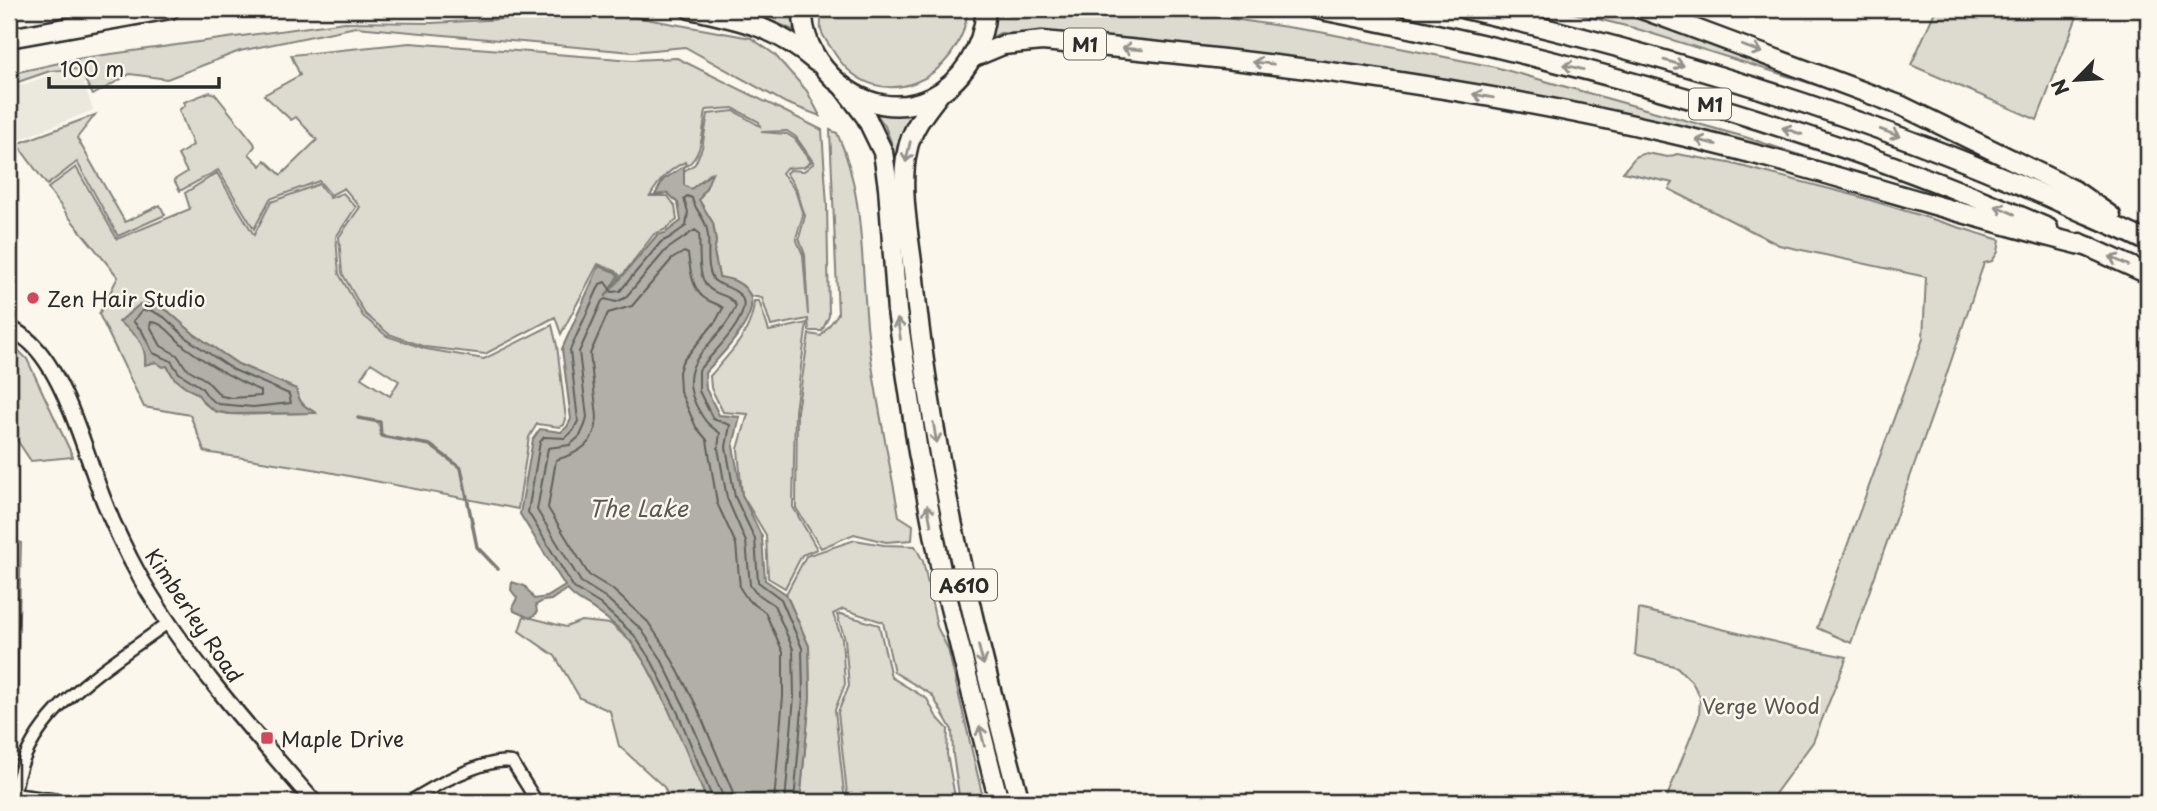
<svg xmlns="http://www.w3.org/2000/svg" width="2157" height="811" viewBox="0 0 2157 811" font-family="'Playpen Sans',sans-serif">
<rect width="100%" height="100%" fill="#fbf7ec"/>
<filter id="ink" filterUnits="userSpaceOnUse"><feTurbulence type="fractalNoise" baseFrequency=".0143" numOctaves="2"/><feDisplacementMap in="SourceGraphic" scale="14" xChannelSelector="R" yChannelSelector="G"/><feConvolveMatrix kernelMatrix="1 2 1 2 8 2 1 2 1" color-interpolation-filters="sRGB"/></filter>
<g filter="url(#ink)">
<!-- built -->
<polygon fill="#ebe8de" points="79,69 93,110 13,142 9,136 9,90 55,73"/>
<!-- green -->
<g fill="#dddad0" stroke="#84827e" stroke-width="2" fill-rule="evenodd">
<polygon points="731,9 798,9 800,33 770,20"/>
<path d="M 822,9 L 968,9 C 961,80 878,119 835,54 C 831,47 823,38 821,30 C 820,24 822,15 822,9 Z"/>
<polygon points="988,9 1166,9 1320,32 1495,67 1745,137 1830,165 1667,124 1087,37 1000,33 987,40"/>
<polygon points="1557,9 1608,9 1766,63 1819,86 1634,28"/>
<polygon points="1936,9 2080,9 2037,120 1911,65"/>
<polygon points="613,13 751,38 774,54 807,91 820,116 786,103 685,47 632,52 356,27 240,51 167,79 130,74 93,95 79,69 50,71 9,85 9,74 82,58 345,22 432,23"/>
<path d="M 410,43 L 633,60 L 677,58 L 822,130 L 827,205 L 829,316 L 822,331 L 809,331 L 808,319 L 771,326 L 762,298 L 751,296 L 737,282 L 719,277 L 714,252 L 716,242 L 713,223 L 699,200 L 707,186 L 710,173 L 691,190 L 684,185 L 684,171 L 695,164 L 702,148 L 708,114 L 734,111 L 760,126 L 759,122 L 733,108 L 706,110 C 703,127 703,157 686,166 L 685,162 C 668,170 659,181 650,196 L 668,196 L 675,206 L 677,220 L 664,230 L 654,234 L 608,294 L 620,276 L 616,271 L 598,264 L 561,334 L 555,317 L 485,354 L 425,347 L 389,334 L 365,314 L 342,273 L 339,237 L 360,207 L 344,188 L 331,195 L 319,181 L 270,199 L 254,229 L 218,170 L 180,191 L 174,180 L 187,172 L 178,155 L 193,145 L 179,110 L 185,105 L 184,102 L 210,92 L 215,94 L 254,143 L 255,146 L 249,154 L 261,166 L 265,160 L 281,175 L 317,140 L 296,117 L 291,120 L 264,95 L 300,75 L 291,55 ZM 787,131 L 796,137 L 814,163 L 804,171 L 789,170 L 786,173 L 796,188 L 805,216 L 799,238 L 805,255 L 808,315 L 803,255 L 796,238 L 803,215 L 795,190 L 782,173 L 786,168 L 804,167 L 811,162 L 795,139 L 787,134 L 761,132 Z"/>
<polygon points="920,108 910,124 910,299 906,301 891,142 885,126 873,109"/>
<polygon points="95,115 77,138 125,222 160,205 165,215 118,236 77,162 47,185 17,144"/>
<path d="M 830,130 L 837,133 C 867,197 860,274 869,343 C 876,401 889,458 899,516 L 913,525 L 912,540 L 886,542 L 854,534 L 821,548 L 796,508 L 797,411 L 809,334 L 821,336 L 838,314 Z"/>
<polygon points="1646,153 1668,157 1677,154 1729,163 1857,196 2000,240 1998,252 1992,261 1984,263 1945,379 1851,643 1817,628 1923,339 1926,277 1779,245 1669,189 1673,183 1623,172 1636,156"/>
<path d="M 76,167 L 117,239 L 190,209 L 185,193 L 217,173 L 254,235 L 271,202 L 319,184 L 330,198 L 343,193 L 356,207 L 336,237 L 339,274 L 363,316 L 387,336 L 426,349 L 484,359 L 552,325 L 557,346 L 566,419 L 564,425 L 560,427 L 537,424 L 529,437 L 518,509 L 313,469 L 205,452 L 190,415 L 144,407 L 99,314 L 118,277 L 68,216 L 48,188 ZM 168,311 L 194,334 L 238,364 L 296,389 C 299,403 304,406 315,413 C 292,412 232,418 215,411 C 206,407 202,397 195,392 C 182,385 174,379 167,366 L 163,366 L 157,362 L 145,364 L 146,352 L 137,334 ZM 371,363 L 399,381 L 390,396 L 361,378 Z"/>
<path d="M 754,301 L 759,301 L 769,331 L 807,323 L 795,411 L 793,507 L 817,549 L 802,555 L 785,588 L 768,578 L 766,535 L 742,495 L 738,449 L 748,414 L 723,412 L 711,388 L 710,376 C 729,354 753,332 754,301 Z"/>
<polygon points="9,345 18,350 27,359 73,457 31,461 9,428"/>
<polygon points="9,539 21,543 17,690 9,710"/>
<polygon points="855,540 884,545 915,546 923,561 937,627 948,649 984,802 960,802 953,755 952,730 932,695 894,672 883,622 843,609 833,614 842,639 845,684 835,710 845,802 800,802 810,697 809,646 786,594 806,556"/>
<polygon points="1639,609 1796,647 1847,657 1813,742 1769,802 1665,802 1699,716 1700,697 1692,682 1677,667 1635,655"/>
<polygon points="841,614 879,625 891,677 927,699 936,716 948,729 947,754 956,802 848,802 838,712 849,686 845,639 837,615"/>
<polygon points="524,616 566,627 581,621 611,624 630,641 647,666 672,716 708,802 671,802 664,787 619,746 610,711 580,698 555,656 519,631"/>
</g>
<!-- water -->
<g fill="#b1afa7" stroke="#7b7a75" stroke-width="2">
<path d="M 684,166 L 684,185 L 691,189 L 712,173 L 707,186 L 699,200 L 713,223 L 716,242 L 714,252 L 719,277 C 724,278 731,279 735,281 C 779,302 722,353 705,373 L 706,389 L 719,415 L 740,417 L 733,446 L 742,495 L 762,537 L 765,580 L 786,594 L 809,646 L 810,697 L 800,802 L 708,802 C 683,749 666,691 632,643 C 623,632 608,619 596,611 C 586,603 574,600 567,589 L 551,600 L 543,601 L 536,605 L 537,613 L 530,618 L 514,611 L 513,606 L 517,598 L 511,590 L 512,582 L 525,586 L 534,599 L 547,597 L 565,586 L 520,514 L 533,439 L 540,429 L 561,432 L 567,427 L 571,419 L 562,349 L 599,266 L 615,272 L 618,276 L 605,297 L 657,235 L 665,233 L 681,221 L 678,203 L 668,193 L 655,195 L 663,180 Z"/>
<path d="M 152,303 L 168,311 L 194,334 L 238,364 L 296,389 C 299,403 304,407 317,413 L 230,414 L 215,411 L 204,403 L 197,393 L 190,390 L 174,378 L 167,366 L 163,367 L 156,362 L 145,365 C 147,344 135,333 119,322 L 140,304 Z"/>
</g>
<g fill="none" stroke-linecap="round" stroke-linejoin="round">
<!-- shore -->
<g stroke="#61605d" stroke-width="2">
<polygon points="150,310 164,317 189,340 234,370 289,394 291,403 253,407 218,404 209,398 201,387 179,373 171,361 153,353 142,331 133,321 142,311"/>
<path d="M 151,322 C 164,322 175,339 185,347 C 209,365 234,379 261,391 L 261,396 L 232,398 L 221,396 L 206,380 L 186,368 L 177,355 L 161,346 L 150,326 Z"/>
<path d="M 714,802 L 678,713 L 652,662 L 634,635 L 600,604 L 574,588 L 528,512 L 540,442 L 544,437 L 565,438 L 573,431 L 578,421 L 570,350 L 600,284 L 605,282 L 612,292 L 620,291 L 661,242 L 669,238 L 686,226 L 688,212 L 684,199 L 687,196 L 692,198 C 694,208 703,216 706,226 C 712,243 704,263 713,279 C 716,285 732,286 740,295 C 757,313 710,355 699,370 L 699,391 L 713,419 L 730,425 L 726,447 L 735,497 L 755,539 L 758,582 L 781,599 L 802,648 L 803,697 L 794,802"/>
<path d="M 723,802 L 722,794 L 686,710 L 660,657 L 641,629 L 605,597 L 581,582 L 537,510 L 548,448 L 570,445 L 580,436 L 585,425 L 587,417 L 579,352 L 602,301 L 605,299 L 616,302 L 625,298 L 666,250 L 695,230 L 699,233 C 701,249 695,282 713,291 C 723,297 730,295 736,306 C 721,345 673,357 696,405 C 704,420 706,424 720,433 L 718,448 L 727,498 L 746,542 L 750,585 L 755,592 L 774,605 L 793,649 L 794,697 L 785,802"/>
<path d="M 734,802 L 732,790 L 696,705 L 668,652 L 648,622 L 612,589 L 589,575 L 548,508 L 556,460 C 579,453 596,444 597,417 L 590,354 L 608,313 L 632,306 L 672,259 L 684,252 L 688,254 C 690,268 692,288 703,297 C 710,303 718,303 723,308 L 716,321 L 682,362 L 679,372 L 680,391 L 696,427 L 707,440 L 717,503 L 736,544 L 740,588 L 748,600 L 765,612 L 783,652 L 783,696 L 774,802"/>
</g>
<!-- stream -->
<polyline stroke="#7b7a75" stroke-width="3.5" points="358,418 380,422 381,436 430,445 461,468 477,547 498,569"/>
<!-- street casing -->
<g stroke="#2b2b2b" stroke-width="15">
<g id="street">
<polyline points="14,794 73,802"/>
<path d="M 14,802 C 19,715 106,669 169,622"/>
<path d="M 409,802 C 432,787 485,757 512,762 L 537,802"/>
</g>
</g>
<!-- secondary casing -->
<g stroke="#2b2b2b" stroke-width="19">
<path id="secondary" d="M 9,327 C 18,333 27,338 34,346 C 66,379 86,454 102,496 C 113,525 126,552 141,579 C 188,660 253,732 314,802"/>
</g>
<!-- highway casing -->
<g stroke="#2b2b2b" stroke-width="23">
<g id="highway">
<path d="M 690,9 C 743,21 773,25 816,62"/>
<path d="M 803,9 C 802,34 813,58 831,76 C 896,140 980,92 986,9"/>
<path d="M 1316,9 C 1566,57 1814,126 2048,228"/>
<path d="M 1465,9 C 1666,55 1863,115 2051,198 C 2083,213 2117,226 2148,242"/>
<polyline points="1642,9 1902,106 2074,190 2111,216"/>
<polyline points="9,38 170,9"/>
<path d="M 972,58 L 1003,45 L 1042,41 C 1252,59 1463,85 1669,133 C 1811,165 1948,213 2090,247"/>
<polyline points="844,88 866,117 883,152 888,187 897,311 918,452 943,580 999,802"/>
<path d="M 940,93 C 926,111 911,129 907,152 C 899,190 910,240 914,279 C 932,457 974,630 1020,802"/>
<polyline points="2080,243 2148,274"/>
</g>
</g>
<!-- street -->
<use href="#street" stroke="#fbf7ec" stroke-width="10"/>
<!-- secondary -->
<use href="#secondary" stroke="#fbf7ec" stroke-width="14"/>
<!-- highway -->
<use href="#highway" stroke="#fbf7ec" stroke-width="18"/>
</g>
<!-- one-way arrows -->
<defs><path id="oneway-shaft" d="M-6 0H5M1.5-3L5.5 0L1.5 3" fill="none" stroke-width="1.6" stroke-linecap="round" stroke-linejoin="round" transform="scale(1.75)"/></defs>
<g stroke="#93918c">
<use href="#oneway-shaft" transform="translate(1132 49) rotate(-175)"/>
<use href="#oneway-shaft" transform="translate(1752 49) rotate(20)"/>
<use href="#oneway-shaft" transform="translate(1263 63) rotate(-174)"/>
<use href="#oneway-shaft" transform="translate(1674 63) rotate(16)"/>
<use href="#oneway-shaft" transform="translate(1573 67) rotate(-166)"/>
<use href="#oneway-shaft" transform="translate(1483 96) rotate(-170)"/>
<use href="#oneway-shaft" transform="translate(1792 131) rotate(-161)"/>
<use href="#oneway-shaft" transform="translate(1890 133) rotate(20)"/>
<use href="#oneway-shaft" transform="translate(1706 142) rotate(-166)"/>
<use href="#oneway-shaft" transform="translate(908 152) rotate(102)"/>
<use href="#oneway-shaft" transform="translate(2005 210) rotate(-157)"/>
<use href="#oneway-shaft" transform="translate(2119 261) rotate(-155)"/>
<use href="#oneway-shaft" transform="translate(899 329) rotate(-98)"/>
<use href="#oneway-shaft" transform="translate(935 433) rotate(81)"/>
<use href="#oneway-shaft" transform="translate(929 515) rotate(-101)"/>
<use href="#oneway-shaft" transform="translate(981 655) rotate(75)"/>
<use href="#oneway-shaft" transform="translate(982 736) rotate(-104)"/>
</g>
</g>
<!-- markers -->
<g fill="#d1495b" stroke="#fbf7ec" stroke-width="2.5">
<circle cx="33" cy="298" r="7"/>
<rect x="260" y="731" width="14" height="14" rx="3.5"/>
</g>
<g text-anchor="middle" dominant-baseline="central" stroke-width="5" stroke-linejoin="round" paint-order="stroke">
<!-- shield labels -->
<g fill="#fbf7ec" stroke="#696865" stroke-width="2">
<rect x="1064" y="28.5" width="42" height="31" rx="5"/>
<rect x="1689" y="88.5" width="42" height="31" rx="5"/>
<rect x="931" y="569.5" width="66" height="31" rx="5"/>
</g>
<g font-size="19" font-weight="bold" fill="#2b2b2b">
<text x="1085" y="44">M1</text>
<text x="1710" y="104">M1</text>
<text x="964" y="585">A610</text>
</g>
<!-- poi labels -->
<g font-size="21" fill="#2b2b2b" stroke="#fbf7ec" text-anchor="start">
<text x="47" y="298">Zen Hair Studio</text>
<text x="281" y="738">Maple Drive</text>
</g>
<!-- street labels -->
<g font-size="21" fill="#2b2b2b" stroke="#fbf7ec">
<text transform="translate(195 615) rotate(56)">Kimberley Road</text>
</g>
<!-- park labels -->
<g font-size="21" fill="#585754" stroke="#fbf7ec">
<text x="1761" y="705">Verge Wood</text>
</g>
<!-- water labels -->
<g font-size="23" font-style="italic" fill="#5a5956" stroke="#fbf7ec">
<text x="638" y="507">The Lake</text>
</g>
</g>
<!-- margin -->
<rect width="2157" height="811" fill="none" stroke="#fbf7ec" stroke-width="35"/>
<rect x="18" y="18" width="2122" height="776" fill="none" stroke="#2b2b2b" stroke-width="2.5" filter="url(#ink)"/>
<!-- north arrow -->
<g transform="translate(2076 80) rotate(245)" stroke="#fbf7ec" stroke-width="5" paint-order="stroke">
<path d="M0-5L12 26L0 18L-12 26Z" fill="#2b2b2b"/>
<text y="-10" font-size="19" font-weight="bold" text-anchor="middle" fill="#2b2b2b">N</text>
</g>
<!-- scale -->
<path d="M49 77v10h170v-10" fill="none" stroke="#2b2b2b" stroke-width="3.5"/>
<text x="60" y="77" font-size="21" fill="#2b2b2b" stroke="#fbf7ec" stroke-width="5" paint-order="stroke">100 m</text>
</svg>
